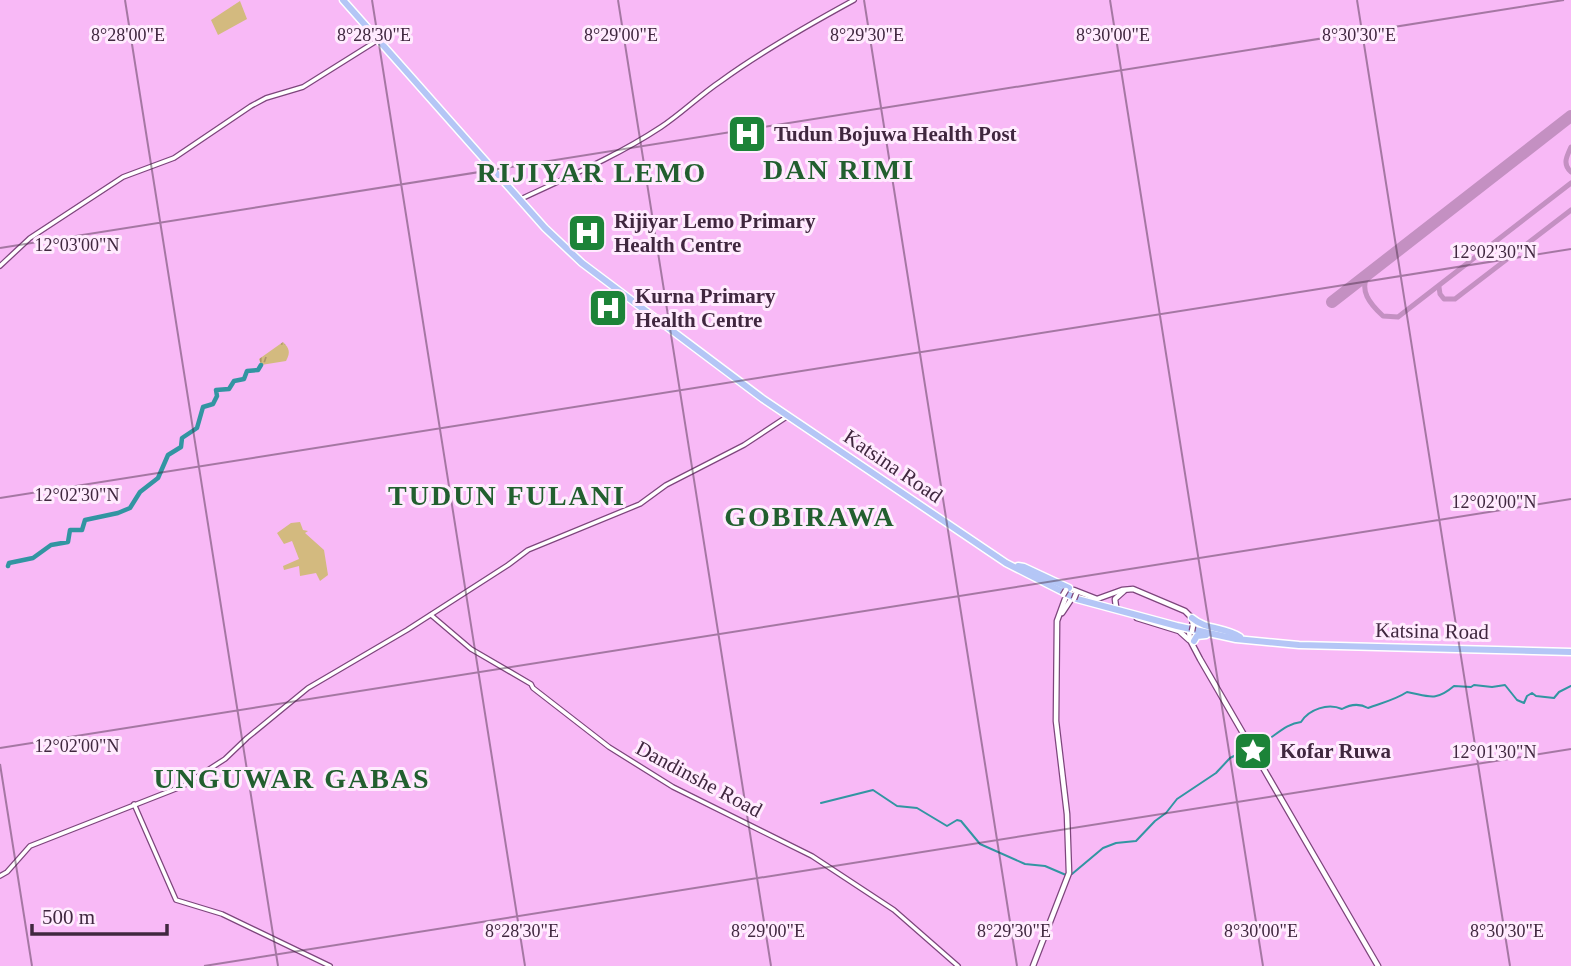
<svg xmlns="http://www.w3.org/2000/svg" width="1571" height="966" viewBox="0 0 1571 966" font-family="'Times New Roman',serif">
<defs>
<pattern id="grass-tufts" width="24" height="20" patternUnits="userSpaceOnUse" patternTransform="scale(1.75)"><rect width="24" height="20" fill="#d3ba7f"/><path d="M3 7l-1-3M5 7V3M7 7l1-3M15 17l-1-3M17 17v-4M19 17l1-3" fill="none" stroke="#ad9769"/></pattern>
</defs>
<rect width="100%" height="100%" fill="#f8b9f6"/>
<!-- grass -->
<path fill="url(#grass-tufts)" d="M 283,342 C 289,348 291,352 286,361 L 261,365 L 259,359 Z"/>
<!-- park -->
<g fill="#d3ba7f">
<polygon points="240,1 247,19 218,35 211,20"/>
<polygon points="300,522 303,530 308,531 305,533 324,550 328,575 320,581 316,573 300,576 299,566 284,570 283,566 299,559 292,541 284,544 277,533 291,523"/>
</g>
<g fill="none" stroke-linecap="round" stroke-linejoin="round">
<!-- stream -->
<g stroke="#3295a2" stroke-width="2">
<path d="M 1257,745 C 1274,739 1283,724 1301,722 C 1309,709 1328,703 1342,709 C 1351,704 1359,703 1368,708 C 1381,703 1395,700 1407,692 C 1429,696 1435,702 1454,686 L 1471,687 L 1474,685 L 1492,687 L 1505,685 L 1517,700 L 1524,703 L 1527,696 L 1532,693 L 1536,696 L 1554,698 L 1559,692 L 1571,686"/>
<polyline points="821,803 873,790 897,806 917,808 947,826 957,820 961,821 980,844 1025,864 1045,866 1066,875"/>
<polyline points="1072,874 1103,848 1116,843 1136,841 1155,821 1166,813 1177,799 1216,773 1230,758 1248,749"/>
</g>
<!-- river -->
<polyline stroke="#3295a2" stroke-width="4.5" points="8,566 9,563 33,558 51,545 68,542 70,530 82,530 85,520 118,513 130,508 140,492 158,478 168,455 181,447 182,438 197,428 203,407 213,404 217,396 216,390 229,389 234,381 244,379 247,371 258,370 261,365"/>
<!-- taxiway -->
<g stroke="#c490c2" stroke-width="5">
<path d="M 1571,147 C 1567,156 1562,164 1571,172"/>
<path d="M 1369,273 C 1358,290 1370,304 1383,316 L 1398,317 L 1571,183"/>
<polyline points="1439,287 1440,294 1444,299 1455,299 1571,210"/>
</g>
<!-- runway -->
<polyline stroke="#c490c2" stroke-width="12" points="1332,302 1571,116"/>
<!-- tertiary casing -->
<g stroke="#7d457c" stroke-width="6">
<g id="tertiary">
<path d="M 523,198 C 570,176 617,156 661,127 C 682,113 700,95 721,81 C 762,51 810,24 854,0"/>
<polyline points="0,266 30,238 123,177 174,158 251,106 266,98 303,87 378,40"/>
<polyline points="431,615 471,649 531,684 533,688 609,747 673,787 812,856 894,910 958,966"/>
<polyline points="134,804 176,900 222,914 330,966"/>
<polyline points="0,876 7,872 30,846 183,786 225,759 247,738 308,688 407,630 508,565 528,550 640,504 666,485 744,445 788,416"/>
</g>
</g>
<!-- secondary casing -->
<g stroke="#7d457c" stroke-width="7">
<g id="secondary">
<polyline points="1074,590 1097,599 1122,590 1133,589 1185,611 1192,618 1193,626"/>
<polyline points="1116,607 1115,599 1124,591"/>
<polyline points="1062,613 1070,601"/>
<polyline points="1137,618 1179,631 1189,640"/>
<polyline points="1189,630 1190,640 1200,659 1378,966"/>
<polyline points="1033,966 1069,873 1067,814 1056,721 1057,621 1065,599"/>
</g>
</g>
<!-- trunk casing -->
<g stroke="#fff" stroke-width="9">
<g id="trunk">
<polyline points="343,0 545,228 582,263 763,399 1006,563 1077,599 1177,626 1236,639 1299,645 1571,652"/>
<polyline points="1018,566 1024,567 1069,588"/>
<path d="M 1192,618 C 1206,630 1225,627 1240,637"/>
<polyline points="1194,641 1197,636 1206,635"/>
</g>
</g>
<!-- tertiary -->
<use href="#tertiary" stroke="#fff" stroke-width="3.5"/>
<!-- secondary -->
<use href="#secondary" stroke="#fff" stroke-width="4.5"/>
<!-- trunk -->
<use href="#trunk" stroke="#b4c6f6" stroke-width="6"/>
<!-- secondary-bridge casing -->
<g stroke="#7d457c" stroke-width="7" stroke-linecap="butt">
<g id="secondary-bridge">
<polyline points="1063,595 1066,590"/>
<polyline points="1074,599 1076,594"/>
<polyline points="1192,631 1193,626"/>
</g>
</g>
<!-- secondary-bridge -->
<use href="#secondary-bridge" stroke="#fff" stroke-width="4.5"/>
</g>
<!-- ticks -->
<path fill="none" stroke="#40273f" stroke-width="2" stroke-opacity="0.45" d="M 125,0 L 278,966M 372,0 L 525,966M 618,0 L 771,966M 864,0 L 1017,966M 1110,0 L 1263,966M 1357,0 L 1510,966M 0,248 L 1564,0M 0,498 L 1571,249M 0,748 L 1571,499M 0,764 L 32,966M 204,966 L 1571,749"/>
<!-- icons -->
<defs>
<g id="hospital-square" transform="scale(2.0125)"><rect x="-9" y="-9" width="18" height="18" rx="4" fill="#1c8338" stroke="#ffebfe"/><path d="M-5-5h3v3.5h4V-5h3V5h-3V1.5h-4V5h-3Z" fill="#fff"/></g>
<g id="sight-square" transform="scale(2.0125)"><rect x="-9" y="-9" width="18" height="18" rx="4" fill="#1c8338" stroke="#ffebfe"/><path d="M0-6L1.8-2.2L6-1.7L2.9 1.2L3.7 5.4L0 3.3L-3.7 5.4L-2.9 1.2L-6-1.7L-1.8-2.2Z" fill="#fff"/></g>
</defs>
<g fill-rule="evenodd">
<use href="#hospital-square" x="747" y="134"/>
<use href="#hospital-square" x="587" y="233"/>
<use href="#hospital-square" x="608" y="308"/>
<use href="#sight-square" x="1253" y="751"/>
</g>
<g text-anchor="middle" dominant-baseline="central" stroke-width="6" stroke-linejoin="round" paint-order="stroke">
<!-- poi labels -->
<g font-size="21" font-weight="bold" fill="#40273f" stroke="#ffebfe" text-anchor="start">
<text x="774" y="134">Tudun Bojuwa Health Post</text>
<text x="614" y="221">Rijiyar Lemo Primary<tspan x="614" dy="24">Health Centre</tspan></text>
<text x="635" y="296">Kurna Primary<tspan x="635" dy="24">Health Centre</tspan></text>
<text x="1280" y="751">Kofar Ruwa</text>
</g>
<!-- street labels -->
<g font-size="21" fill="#40273f" stroke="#ffebfe">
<text transform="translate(893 466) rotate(34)">Katsina Road</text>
<text transform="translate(1432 631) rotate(1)">Katsina Road</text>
<text transform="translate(699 779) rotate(28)">Dandinshe Road</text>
</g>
<!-- district labels -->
<g font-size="28" font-weight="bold" letter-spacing="2" fill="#225f2f" stroke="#ffebfe">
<text x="839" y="169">DAN RIMI</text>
<text x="592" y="172">RIJIYAR LEMO</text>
<text x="507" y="495">TUDUN FULANI</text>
<text x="810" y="516">GOBIRAWA</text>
<text x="292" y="778">UNGUWAR GABAS</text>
</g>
</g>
<g font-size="18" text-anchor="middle" fill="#40273f" stroke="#ffebfe" stroke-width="6" stroke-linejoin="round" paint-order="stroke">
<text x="128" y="41">8°28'00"E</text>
<text x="374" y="41">8°28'30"E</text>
<text x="621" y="41">8°29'00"E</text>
<text x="867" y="41">8°29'30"E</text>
<text x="1113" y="41">8°30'00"E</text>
<text x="1359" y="41">8°30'30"E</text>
<text x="77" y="251">12°03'00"N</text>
<text x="1494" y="258">12°02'30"N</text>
<text x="77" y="501">12°02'30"N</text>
<text x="1494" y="508">12°02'00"N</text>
<text x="77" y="752">12°02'00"N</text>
<text x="1494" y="758">12°01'30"N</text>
<text x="522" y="937">8°28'30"E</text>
<text x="768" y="937">8°29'00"E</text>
<text x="1014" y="937">8°29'30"E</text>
<text x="1261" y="937">8°30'00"E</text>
<text x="1507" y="937">8°30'30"E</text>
</g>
<!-- scale -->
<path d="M32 924v10h135v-10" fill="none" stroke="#40273f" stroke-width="3.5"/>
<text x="42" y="924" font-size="21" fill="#40273f" stroke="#ffebfe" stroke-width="5" paint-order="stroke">500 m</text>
</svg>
